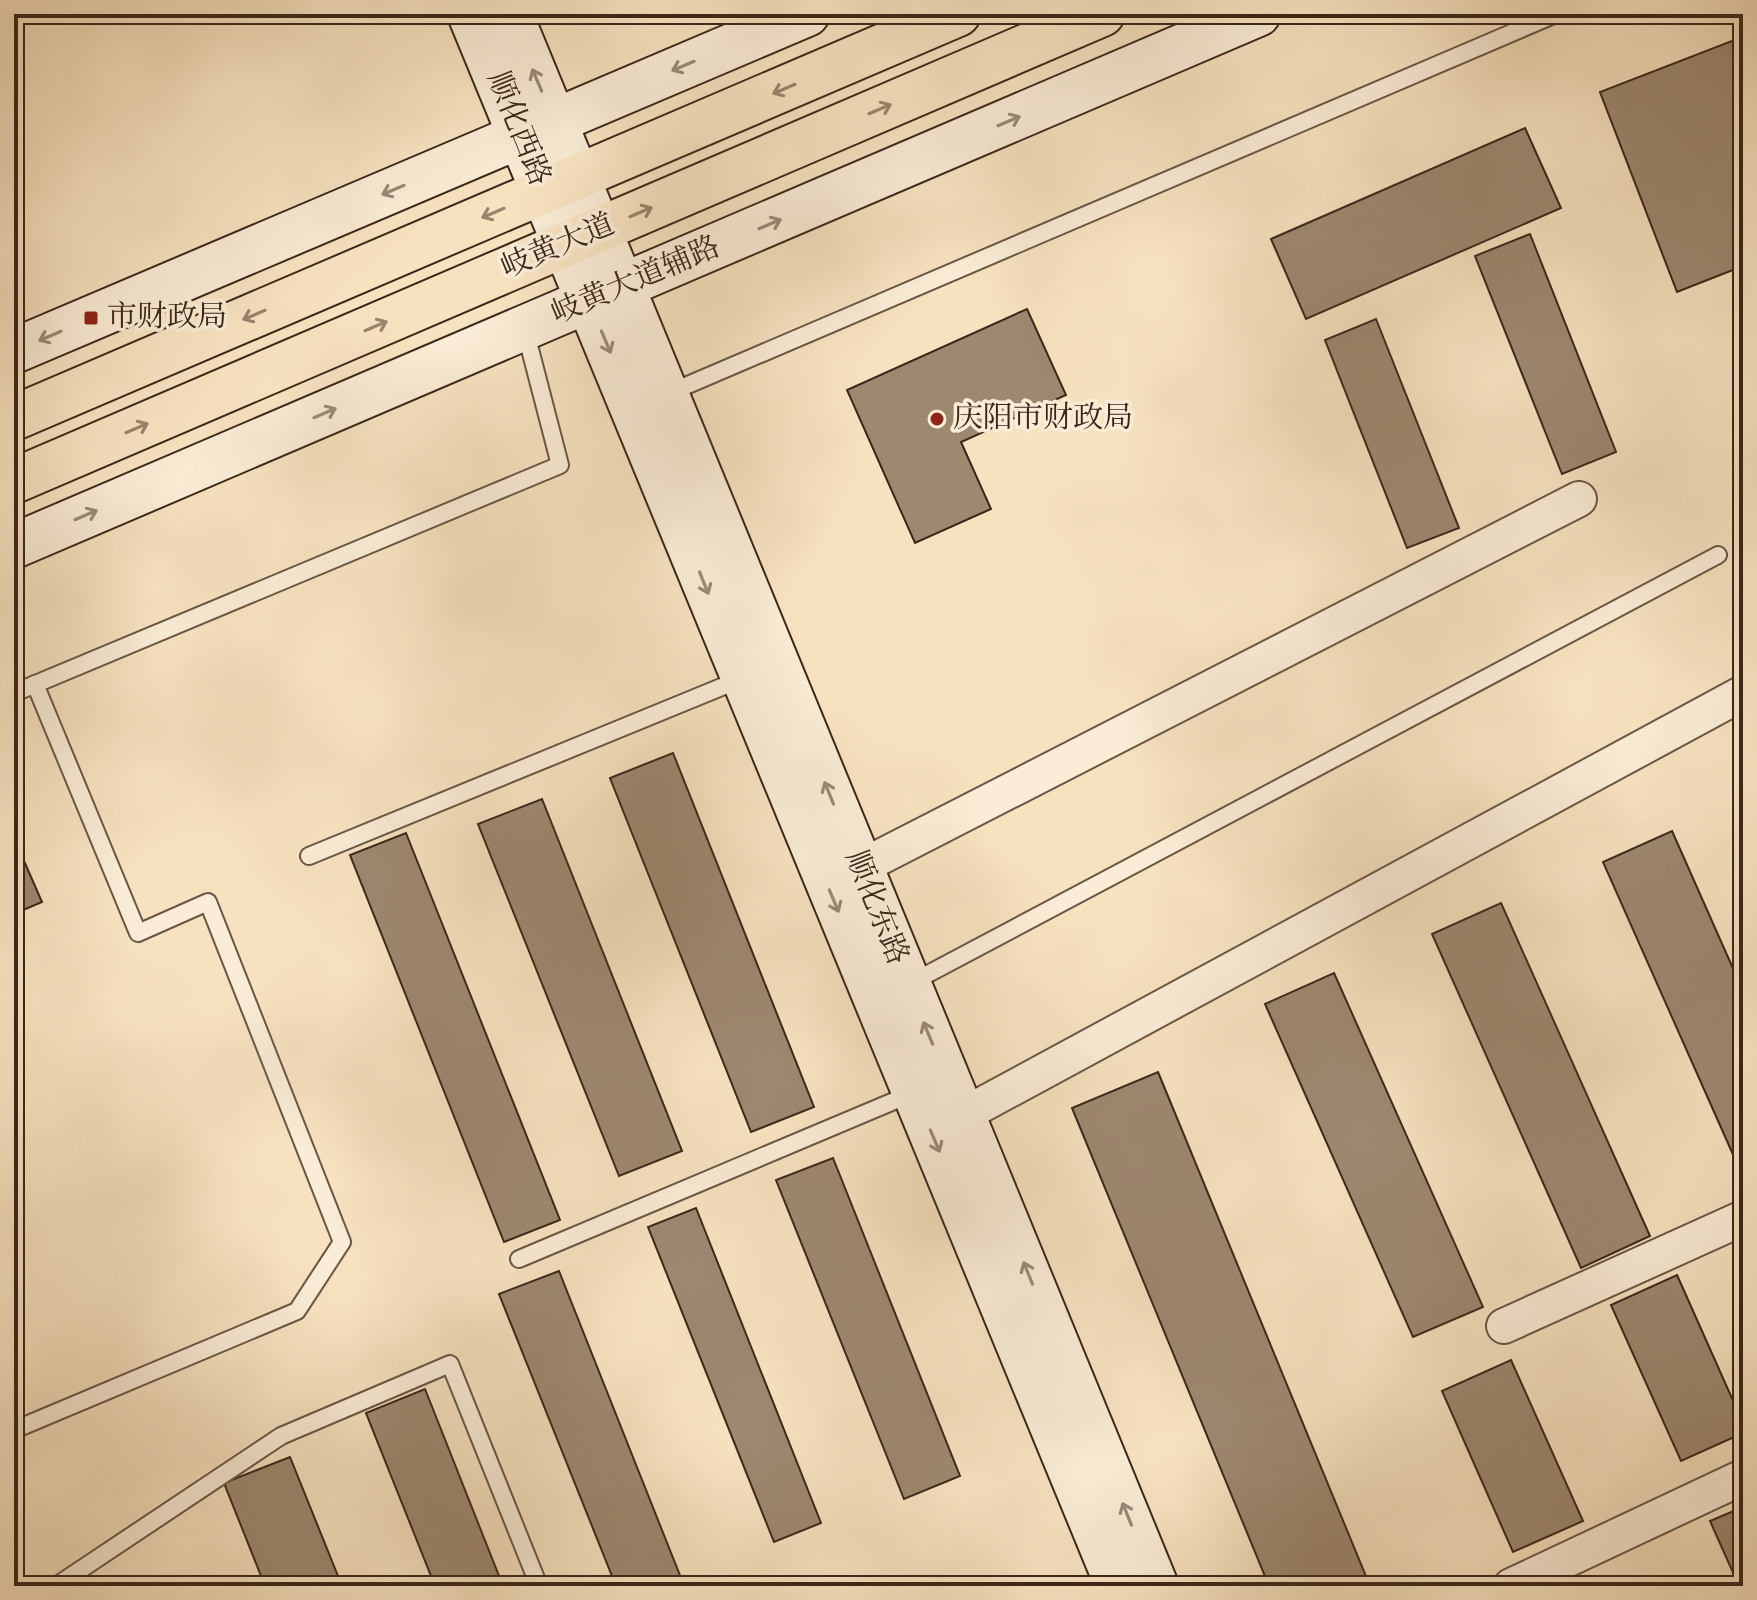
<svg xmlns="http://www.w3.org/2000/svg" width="1757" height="1600" viewBox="0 0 1757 1600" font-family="'Old Standard TT','Noto Serif SC',serif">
<rect width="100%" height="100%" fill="#f7e2c0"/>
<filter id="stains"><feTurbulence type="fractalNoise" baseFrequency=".0025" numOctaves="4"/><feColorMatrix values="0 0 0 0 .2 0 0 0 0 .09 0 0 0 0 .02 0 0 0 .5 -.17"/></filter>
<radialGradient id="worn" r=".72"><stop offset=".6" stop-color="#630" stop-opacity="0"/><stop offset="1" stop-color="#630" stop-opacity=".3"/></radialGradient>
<!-- building -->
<g fill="#9d8870" stroke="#3b271a" stroke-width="2">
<polygon points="1737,39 1743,54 1743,266 1677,292 1600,92"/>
<polygon points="1525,128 1561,208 1306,319 1271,239"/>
<polygon points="1530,234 1616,452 1562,474 1475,256"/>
<polygon points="1027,309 1066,395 961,442 991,509 915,543 847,390"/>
<polygon points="1376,319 1459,528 1407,548 1325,340"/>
<polygon points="673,753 814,1107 751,1132 610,778"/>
<polygon points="542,799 682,1151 619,1176 478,824"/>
<polygon points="1672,831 1743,991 1743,1177 1603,862"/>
<polygon points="406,833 560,1220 504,1242 350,855"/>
<polygon points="14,838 42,902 14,914"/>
<polygon points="1501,903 1650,1236 1581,1268 1432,934"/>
<polygon points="1334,973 1483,1307 1413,1337 1265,1004"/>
<polygon points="1158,1072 1370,1586 1269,1586 1072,1108"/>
<polygon points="833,1158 960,1476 904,1499 776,1180"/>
<polygon points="696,1208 821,1523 774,1542 648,1227"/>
<polygon points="559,1271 681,1578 661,1586 616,1586 499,1294"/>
<polygon points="1677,1275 1743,1423 1743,1433 1681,1461 1611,1305"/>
<polygon points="1511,1360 1583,1521 1513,1552 1442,1391"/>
<polygon points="425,1389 503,1586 435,1586 366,1413"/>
<polygon points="290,1457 342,1586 265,1586 224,1483"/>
<polygon points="1743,1507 1743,1586 1739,1586 1710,1521"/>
<polygon points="1607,1577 1611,1586 1587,1586"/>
</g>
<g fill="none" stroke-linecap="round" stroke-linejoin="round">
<!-- lane casing -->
<g stroke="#6a5644" stroke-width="20">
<g id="lane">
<polyline points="669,393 1556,14"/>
<polyline points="14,693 560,465 525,330"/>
<polyline points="309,856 741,679"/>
<polyline points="909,984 1718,555"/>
<polyline points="519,1259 913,1093"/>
<polyline points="14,1430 297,1311 342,1242 208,902 138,933 35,684"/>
<polyline points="56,1586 281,1436 450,1364 539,1586"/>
</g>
</g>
<!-- street casing -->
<g stroke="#6a5644" stroke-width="38">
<g id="street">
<polyline points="859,868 1579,499"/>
<polyline points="963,1115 1743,693"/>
<polyline points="1504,1326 1743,1218"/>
<polyline points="1511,1586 1743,1477"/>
</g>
</g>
<!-- secondary casing -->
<g stroke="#3b271a" stroke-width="48">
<g id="secondary">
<polyline points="470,14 1118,1586"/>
<polyline points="510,14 1156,1586"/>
<polyline points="14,351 807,14"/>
<polyline points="14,546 1258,14"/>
</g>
</g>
<!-- primary casing -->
<g stroke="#3b271a" stroke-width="48">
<g id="primary">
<polyline points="14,418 958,14"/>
<polyline points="14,481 1102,14"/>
</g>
</g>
<!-- lane -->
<use href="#lane" stroke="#faecd6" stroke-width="16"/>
<!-- street -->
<use href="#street" stroke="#faecd6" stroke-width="34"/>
<!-- secondary -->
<use href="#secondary" stroke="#faecd6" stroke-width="44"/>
<!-- primary -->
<use href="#primary" stroke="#f7e2c0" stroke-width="44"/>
</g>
<!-- one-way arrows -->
<defs><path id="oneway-shaft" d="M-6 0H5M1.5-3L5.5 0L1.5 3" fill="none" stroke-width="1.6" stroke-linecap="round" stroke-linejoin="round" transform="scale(2)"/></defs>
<g stroke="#9a8a78">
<use href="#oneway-shaft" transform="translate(683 66) rotate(157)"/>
<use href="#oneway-shaft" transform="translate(537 80) rotate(-113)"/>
<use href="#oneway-shaft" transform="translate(1009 121) rotate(-23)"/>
<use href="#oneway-shaft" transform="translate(393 190) rotate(157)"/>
<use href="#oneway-shaft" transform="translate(770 224) rotate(-23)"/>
<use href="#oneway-shaft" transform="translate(50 336) rotate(157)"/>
<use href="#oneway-shaft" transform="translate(606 342) rotate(67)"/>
<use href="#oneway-shaft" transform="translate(325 413) rotate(-23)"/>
<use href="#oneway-shaft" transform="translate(86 515) rotate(-23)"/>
<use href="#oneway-shaft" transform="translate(704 583) rotate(68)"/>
<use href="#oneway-shaft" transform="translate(829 793) rotate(-112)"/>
<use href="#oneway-shaft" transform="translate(834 901) rotate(67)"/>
<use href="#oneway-shaft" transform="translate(928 1033) rotate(-113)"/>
<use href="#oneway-shaft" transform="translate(935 1141) rotate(67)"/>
<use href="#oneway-shaft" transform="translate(1028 1273) rotate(-112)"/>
<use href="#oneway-shaft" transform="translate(1127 1514) rotate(-112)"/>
</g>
<g stroke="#99846d">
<use href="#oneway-shaft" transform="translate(784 89) rotate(157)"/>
<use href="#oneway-shaft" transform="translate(880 109) rotate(-23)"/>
<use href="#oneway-shaft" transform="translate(641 212) rotate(-23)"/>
<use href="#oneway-shaft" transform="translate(493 213) rotate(157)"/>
<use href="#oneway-shaft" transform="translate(254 315) rotate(157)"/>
<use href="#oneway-shaft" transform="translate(376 326) rotate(-23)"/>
<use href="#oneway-shaft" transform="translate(137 428) rotate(-23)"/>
</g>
<!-- markers -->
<g fill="#8f2418" stroke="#faecd6" stroke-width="3">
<rect x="83" y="310" width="16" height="16" rx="4"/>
<circle cx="937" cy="419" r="8"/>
</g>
<g text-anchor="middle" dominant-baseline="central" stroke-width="7" stroke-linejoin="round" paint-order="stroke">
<!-- street labels -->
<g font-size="30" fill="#3b271a" stroke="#faecd6">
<text transform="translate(518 129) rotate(68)">顺化西路</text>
<text transform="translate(558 247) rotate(-23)">岐黄大道</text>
<text transform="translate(636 281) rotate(-23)">岐黄大道辅路</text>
<text transform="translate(876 908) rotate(68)">顺化东路</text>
</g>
<!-- poi labels -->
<g font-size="30" fill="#3b271a" stroke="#faecd6" text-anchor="start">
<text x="107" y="318">市财政局</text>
<text x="953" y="419">庆阳市财政局</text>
</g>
</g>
<!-- margin -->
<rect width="1757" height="1600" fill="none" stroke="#f7e2c0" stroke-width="48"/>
<rect x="16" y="16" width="1725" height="1568" fill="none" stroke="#3b271a" stroke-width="4"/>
<rect x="24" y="24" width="1709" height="1552" fill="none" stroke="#3b271a" stroke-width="2"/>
<rect width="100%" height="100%" filter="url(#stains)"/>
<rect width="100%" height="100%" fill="url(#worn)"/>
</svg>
